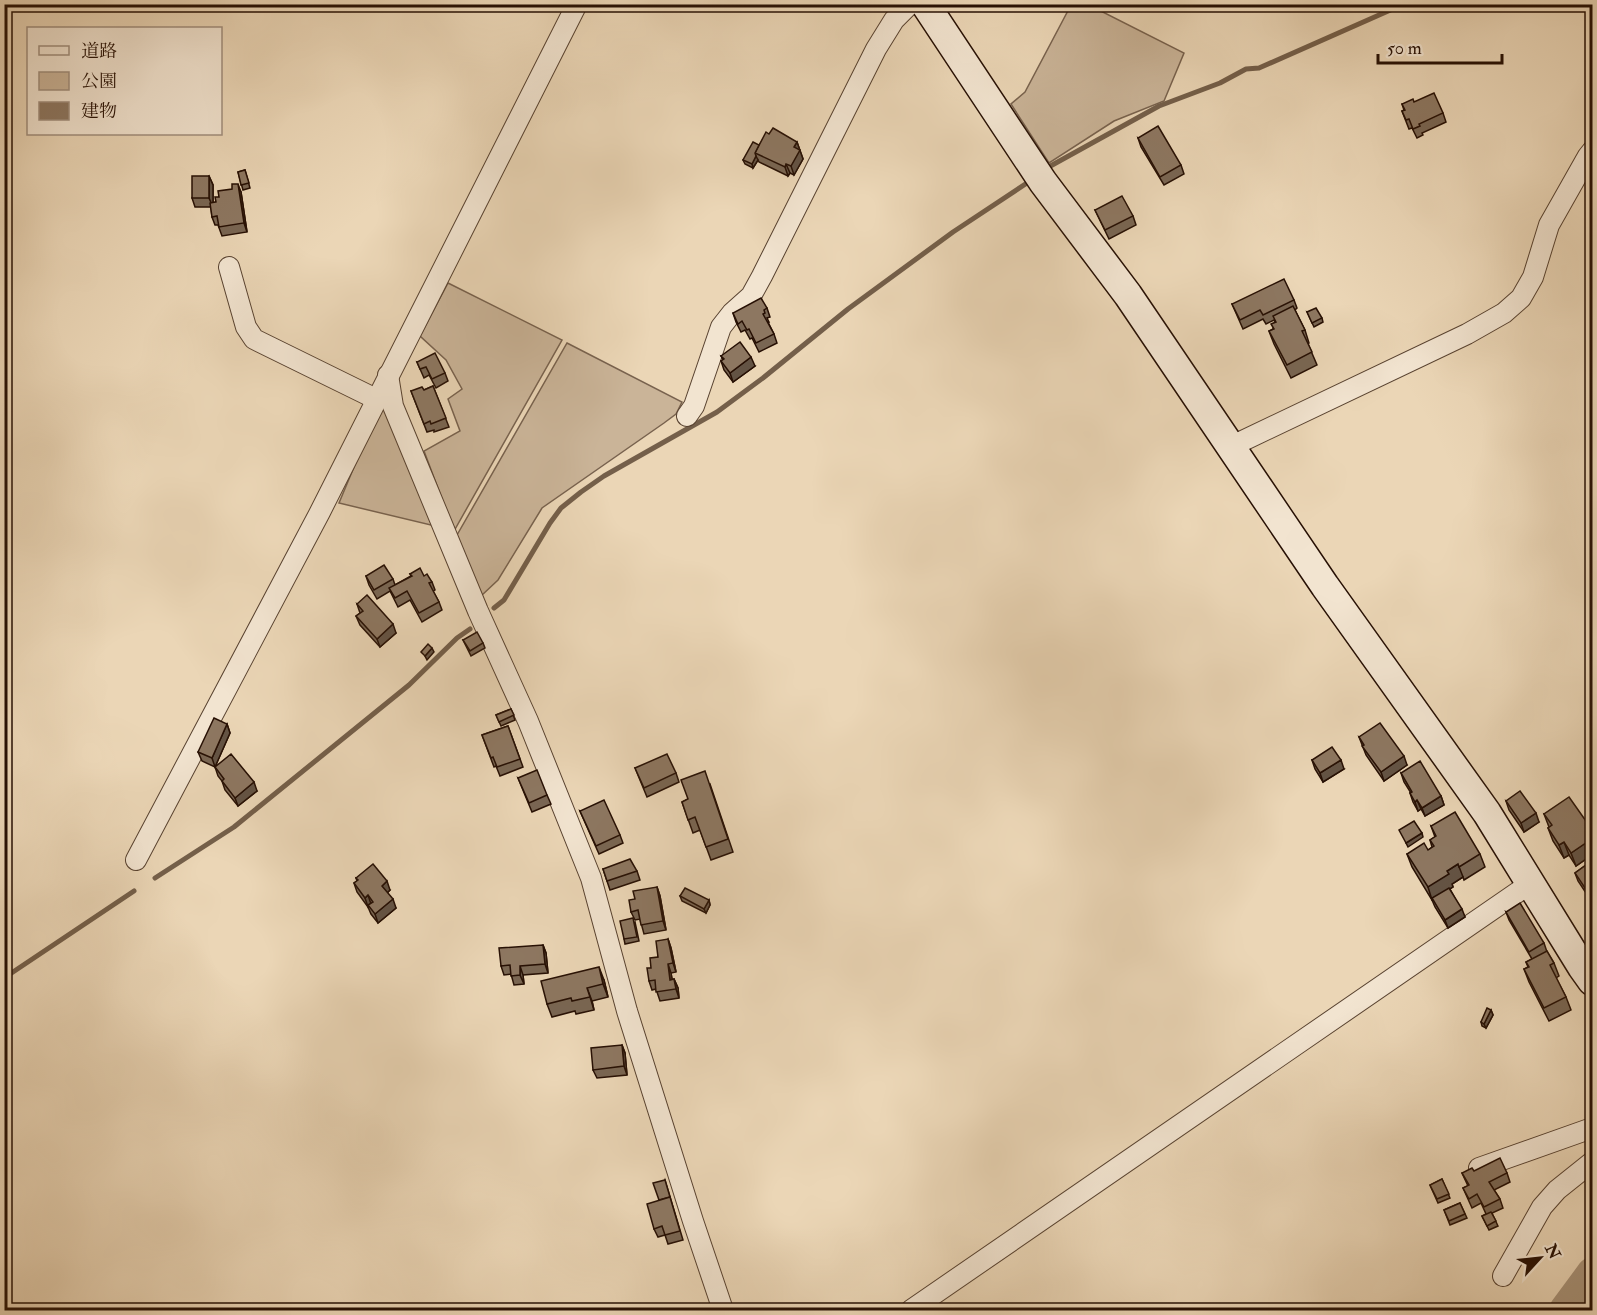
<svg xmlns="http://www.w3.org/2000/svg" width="1597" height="1315" viewBox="0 0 1597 1315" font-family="'IM FELL Double Pica','Noto Serif JP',serif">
<rect width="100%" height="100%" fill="#ebd6b6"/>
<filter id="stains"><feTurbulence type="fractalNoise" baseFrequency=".00333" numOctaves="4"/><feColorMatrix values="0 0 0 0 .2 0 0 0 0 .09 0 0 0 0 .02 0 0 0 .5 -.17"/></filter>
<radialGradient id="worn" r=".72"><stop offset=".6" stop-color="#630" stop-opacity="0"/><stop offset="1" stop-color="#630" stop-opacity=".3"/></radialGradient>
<!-- green -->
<g fill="#cab498" stroke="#78624e" stroke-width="1.5">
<polygon points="1071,5 1089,5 1184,53 1164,101 1114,121 1049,163 1011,104 1025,92"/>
<polygon points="448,283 562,340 454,531 424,451 460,431 448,399 462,389 446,360 420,336"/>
<polygon points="567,343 682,402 676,414 664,423 542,508 498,580 481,596 457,535"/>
<polygon points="384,409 435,526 339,503 377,412"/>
</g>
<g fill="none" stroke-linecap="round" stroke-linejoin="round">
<!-- stream -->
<g stroke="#745f4a" stroke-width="5">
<polyline points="1045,169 1159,106 1220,83 1246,69 1259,68 1404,4"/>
<polyline points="494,608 504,600 550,523 561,508 581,492 604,476 717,412 763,378 848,309 953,232 1030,181"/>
<polyline points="155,878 234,827 409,685 457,638 470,629"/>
<polyline points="4,978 134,891"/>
</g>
<!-- river -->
<polyline stroke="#a89379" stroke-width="30" points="1564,1310 1592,1272"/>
<!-- street casing -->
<g stroke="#584230" stroke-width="22">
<g id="street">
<polyline points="229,267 246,327 254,339 376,399"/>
<polyline points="388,375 393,406 478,611 528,721 591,878 627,1011 693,1221 723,1310"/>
<polyline points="687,416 694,406 721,327 732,313 751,296 762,276 876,49 894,20 910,4"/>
<polyline points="1232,446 1467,334 1504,313 1521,298 1533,277 1549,225 1588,156 1592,151"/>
<polyline points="136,860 320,512 577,4"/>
<polyline points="1479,1168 1592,1128"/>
<polyline points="1503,1276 1542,1207 1557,1190 1592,1162"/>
<polyline points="911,1310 1531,883"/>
</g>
</g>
<!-- secondary casing -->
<g stroke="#271004" stroke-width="31">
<polyline id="secondary" points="925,4 1043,182 1128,295 1325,586 1487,813 1582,967 1592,981"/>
</g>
<!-- street -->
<use href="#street" stroke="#f2e4d0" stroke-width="20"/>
<!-- secondary -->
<use href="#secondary" stroke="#f2e4d0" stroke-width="28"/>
</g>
<!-- wall -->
<g fill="#796653" stroke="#271004" stroke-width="1.5">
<polygon points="1414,102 1443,113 1446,122 1422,133 1423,135 1417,138 1412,128 1409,129 1402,111 1404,110 1402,104"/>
<polygon points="769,134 797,142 803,159 794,175 790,173 788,176 759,162 758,160 753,168 745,164 743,160 759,145"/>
<polygon points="1138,138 1181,165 1184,174 1164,185 1141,147"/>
<polygon points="245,170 250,188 243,190 238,172"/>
<polygon points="209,176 213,185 213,203 241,192 247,232 222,236 218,225 215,225 212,217 211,207 195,207 192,198"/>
<polygon points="1095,210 1133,216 1136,225 1109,239"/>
<polygon points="1294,300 1297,308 1295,310 1305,330 1309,343 1308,344 1317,365 1291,378 1274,344 1269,331 1273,329 1275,322 1274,320 1266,324 1263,319 1243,329 1232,304"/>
<polygon points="767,308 770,317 767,318 769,322 768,322 774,334 777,343 759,352 752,338 750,339 745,330 741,332 736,322 733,313"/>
<polygon points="1307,312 1322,318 1323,322 1314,327"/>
<polygon points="721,356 755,366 733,382 724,370 721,361 723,360"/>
<polygon points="417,362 445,373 448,381 436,388 429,375 424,378"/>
<polygon points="433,386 449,427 434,432 434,430 427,432 411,391 424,390"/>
<polygon points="410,574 424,576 432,582 435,590 433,591 439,602 442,610 422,622 410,600 398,607 390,591 377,599 369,585 366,576 393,579 395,585 411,576"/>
<polygon points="357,604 396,633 380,647 360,625 356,616 360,613"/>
<polygon points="463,640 483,643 485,648 471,656"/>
<polygon points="511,709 515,720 501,726 496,715"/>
<polygon points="227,724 230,733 215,767 202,761 198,752"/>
<polygon points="508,726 523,767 500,776 496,766 494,767 482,735"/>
<polygon points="1359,737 1407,765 1384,781 1366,755"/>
<polygon points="1312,760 1344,769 1323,782 1315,769"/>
<polygon points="215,767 257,791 238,806 225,790 222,781 218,776"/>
<polygon points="635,768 676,773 679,782 647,797"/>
<polygon points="1401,773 1441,796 1444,805 1425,816 1421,809 1418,811 1413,802 1410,793 1411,793 1404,782"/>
<polygon points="518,778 547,795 551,804 532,812"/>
<polygon points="710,784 733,852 711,860 700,830 693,833 682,802 688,799"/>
<polygon points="1506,801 1539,822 1524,832 1509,810"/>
<polygon points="580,811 620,835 623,843 599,854"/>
<polygon points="1544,814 1593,831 1593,854 1576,866 1569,855 1564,858 1553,841 1548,828 1549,827"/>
<polygon points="1431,826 1480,854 1485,867 1464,880 1463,877 1452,884 1453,887 1450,889 1465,917 1448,928 1435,907 1432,900 1412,867 1407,854 1428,850 1432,847 1430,840 1435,837"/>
<polygon points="1593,860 1593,893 1588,896 1578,881 1575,873"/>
<polygon points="603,869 637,871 640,880 610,890"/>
<polygon points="356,878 390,890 387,893 396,908 378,923 371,914 368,907 357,892 354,883 357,881"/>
<polygon points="657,887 660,896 666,930 644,934 640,919 635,920 631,912 635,899"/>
<polygon points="680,896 709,900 710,905 706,913 682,901"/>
<polygon points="1506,912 1544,943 1547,952 1554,963 1559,976 1556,978 1566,997 1571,1010 1549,1021 1529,982 1524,969 1528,967 1526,962 1532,959 1509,920"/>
<polygon points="635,922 639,941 625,944 624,939"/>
<polygon points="668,939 671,948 676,972 671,973 672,980 674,979 678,988 679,998 660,1001 656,989 652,990 649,981 651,968"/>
<polygon points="543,945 546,953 548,973 523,975 524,984 514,985 511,974 504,975 501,966"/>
<polygon points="604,980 608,997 592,1001 594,1010 576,1014 575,1011 552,1017 547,1004"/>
<polygon points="1491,1010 1493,1015 1486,1028 1482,1026 1481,1022"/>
<polygon points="622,1045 625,1053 627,1075 597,1078 593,1070"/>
<polygon points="1474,1171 1507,1173 1510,1182 1494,1190 1500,1199 1503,1208 1492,1213 1498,1226 1489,1230 1482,1216 1486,1214 1481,1203 1472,1208 1463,1188 1468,1186 1462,1173"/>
<polygon points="1442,1179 1450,1198 1438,1203 1430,1185"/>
<polygon points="665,1180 683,1240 668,1244 665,1235 658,1237 654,1229 659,1200"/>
<polygon points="1460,1203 1467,1218 1450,1225 1444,1210"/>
</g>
<!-- shaded-wall -->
<g fill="#635344" stroke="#271004" stroke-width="1.5">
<polygon points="797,142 803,159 794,175 791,166 794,147"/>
<polygon points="756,156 758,160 753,168 752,164"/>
<polygon points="786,164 790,173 788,176 785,167"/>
<polygon points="209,176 213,185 213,207 209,198"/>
<polygon points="238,184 241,192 247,232 244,223"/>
<polygon points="751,357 755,366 733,382 730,373"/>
<polygon points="393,624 396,633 380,647 377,639"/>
<polygon points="432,648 434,652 427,660 425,656"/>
<polygon points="227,724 230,733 215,767 212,758"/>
<polygon points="1404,756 1407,765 1384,781 1381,772"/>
<polygon points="1341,760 1344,769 1323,782 1320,773"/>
<polygon points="254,782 257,791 238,806 235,798"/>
<polygon points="1441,796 1444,805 1425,816 1422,808"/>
<polygon points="1417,800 1421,809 1418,811 1415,802"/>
<polygon points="1536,813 1539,822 1524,832 1521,823"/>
<polygon points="1422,833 1423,837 1408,847 1406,843"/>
<polygon points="1593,838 1593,854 1576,866 1571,853"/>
<polygon points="1564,842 1569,855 1564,858 1559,845"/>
<polygon points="1458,864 1463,877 1452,884 1453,887 1432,900 1428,887 1447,871"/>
<polygon points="387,881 390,890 385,895 382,886"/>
<polygon points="1593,882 1593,893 1588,896 1585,888"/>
<polygon points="657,887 660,896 666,930 663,921"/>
<polygon points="368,895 371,904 368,907 365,898"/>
<polygon points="393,899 396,908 378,923 375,914"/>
<polygon points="709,900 710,905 706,913 704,909"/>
<polygon points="1462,909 1465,917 1448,928 1445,920"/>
<polygon points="668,939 671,948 676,972 673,963"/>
<polygon points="543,945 546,953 548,973 545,964"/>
<polygon points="668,964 671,973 674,989 670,980"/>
<polygon points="520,966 523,975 524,984 520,975"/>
<polygon points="599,967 604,980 608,997 603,984"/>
<polygon points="674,979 678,988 679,998 676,989"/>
<polygon points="587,988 592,1001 594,1010 590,997"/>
<polygon points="1491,1010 1493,1015 1486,1028 1484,1024"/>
<polygon points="622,1045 625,1053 627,1075 624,1066"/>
</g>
<!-- building -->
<g fill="#8d7761" stroke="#271004" stroke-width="1.5">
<polygon points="1434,93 1443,113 1419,124 1420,126 1413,129 1409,119 1406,120 1402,111 1405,110 1402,104 1413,99 1414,102"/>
<polygon points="1158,126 1181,165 1160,177 1138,138"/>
<polygon points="773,128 797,142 794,147 800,150 791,166 786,164 785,167 755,153 766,132 769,134"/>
<polygon points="753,142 759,145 755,153 756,156 752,164 743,160"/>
<polygon points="245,170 249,183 241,185 238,172"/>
<rect x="192" y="176" width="17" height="22"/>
<polygon points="232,184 238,184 244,223 219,227 217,216 212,217 210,203 216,202 215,197 219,197 218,191 232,189"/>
<polygon points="1122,196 1133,216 1105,230 1095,210"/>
<polygon points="1284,279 1294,300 1263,315 1260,310 1240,320 1232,304"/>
<polygon points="761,298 767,308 764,310 765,313 763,314 774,334 756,343 749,329 747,330 742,321 738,324 733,313"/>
<polygon points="1293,306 1305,330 1302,331 1312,352 1287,365 1269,331 1274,329 1271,324 1276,322 1273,316"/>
<polygon points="1316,308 1322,318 1312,323 1307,312"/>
<polygon points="740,342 751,357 730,373 721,361 724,359 721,356"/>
<polygon points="435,353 445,373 432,379 426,367 420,369 417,362"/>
<polygon points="433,386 446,418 431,424 430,421 424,424 411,391 422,387 424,390"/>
<polygon points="384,565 393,579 374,590 366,576"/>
<polygon points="420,568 424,576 427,574 432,582 429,583 439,602 419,613 407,591 395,598 389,588 412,576 410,574"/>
<polygon points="367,595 393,624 377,639 356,616 363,611 357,604"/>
<polygon points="477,632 483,643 470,651 463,640"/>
<polygon points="428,644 432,648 425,656 421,652"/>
<polygon points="511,709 514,715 499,722 496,715"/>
<polygon points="214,718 227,724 212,758 198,752"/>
<polygon points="1380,723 1404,756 1381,772 1362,746 1364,745 1359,737"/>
<polygon points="508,726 520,759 497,767 493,757 491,758 482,735"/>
<polygon points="1332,747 1341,760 1320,773 1312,760"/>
<polygon points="231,754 254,782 235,798 222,781 224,779 215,767"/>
<polygon points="667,754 676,773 644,788 635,768"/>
<polygon points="1420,761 1441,796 1422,808 1417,800 1415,802 1410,793 1412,792 1401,773"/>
<polygon points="537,770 547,795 529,803 518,778"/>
<polygon points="705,771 728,839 706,847 695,817 688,820 682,802 688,799 681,780"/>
<polygon points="1520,791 1536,813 1521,823 1506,801"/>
<polygon points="1569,797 1593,831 1593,838 1571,853 1564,842 1559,845 1548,828 1552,825 1544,814"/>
<polygon points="604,800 620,835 596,846 580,811"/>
<polygon points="1455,812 1480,854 1459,867 1458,864 1447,871 1449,874 1428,887 1407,854 1424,843 1428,850 1434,846 1430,840 1436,836 1431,826"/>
<polygon points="1414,821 1422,833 1406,843 1399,830"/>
<polygon points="630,859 637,871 607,881 603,869"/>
<polygon points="1593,860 1593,882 1585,888 1575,873"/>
<polygon points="373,864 387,881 382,886 393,899 375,914 368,905 373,902 368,895 365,898 354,883 358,880 356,878"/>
<polygon points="657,887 663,921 641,925 638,910 631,912 629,900 635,899 633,891"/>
<polygon points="685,888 709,900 704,909 680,896"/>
<polygon points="1449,888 1462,909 1445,920 1432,898"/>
<polygon points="1520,903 1544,943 1529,952 1506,912"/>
<polygon points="633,918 637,937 624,939 620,921"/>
<polygon points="668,939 673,963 668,964 670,980 674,979 676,989 656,992 655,980 649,981 647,968 651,968 650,958 658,957 656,941"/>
<polygon points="543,945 545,964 520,966 520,975 511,976 510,965 501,966 499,948"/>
<polygon points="1547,951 1554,963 1550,965 1566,997 1544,1008 1524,969 1529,967 1526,962"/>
<polygon points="599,967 603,984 587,988 590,997 572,1001 571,998 547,1004 541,981"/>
<polygon points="1487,1008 1491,1010 1484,1024 1481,1022"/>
<polygon points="622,1045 624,1066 593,1070 591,1048"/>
<polygon points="1500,1158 1507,1173 1489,1182 1500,1199 1484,1207 1477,1194 1469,1199 1463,1188 1469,1185 1462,1173 1472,1168 1474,1171"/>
<polygon points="1442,1179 1449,1194 1437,1199 1430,1185"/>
<polygon points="665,1180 670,1197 659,1200 653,1183"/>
<polygon points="670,1197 680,1231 665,1235 662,1226 654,1229 647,1204"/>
<polygon points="1460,1203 1465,1214 1449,1221 1444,1210"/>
<polygon points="1491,1212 1496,1221 1487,1226 1482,1216"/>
</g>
<!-- margin -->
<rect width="1597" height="1315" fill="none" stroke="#ebd6b6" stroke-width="24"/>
<rect x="6" y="6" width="1585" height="1303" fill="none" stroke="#271004" stroke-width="3"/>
<rect x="12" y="12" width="1573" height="1291" fill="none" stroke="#271004" stroke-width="1.5"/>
<!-- legend -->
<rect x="27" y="27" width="195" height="108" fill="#f2e4d0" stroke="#a18f7e" stroke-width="1.5"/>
<rect x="39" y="46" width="30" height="9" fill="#f2e4d0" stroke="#a18f7e" stroke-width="1.5"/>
<text x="81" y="57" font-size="18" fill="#271004">道路</text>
<rect x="39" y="72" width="30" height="18" fill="#cab498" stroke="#a18f7e" stroke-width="1.5"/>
<text x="81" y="87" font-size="18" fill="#271004">公園</text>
<rect x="39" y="102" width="30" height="18" fill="#8d7761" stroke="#a18f7e" stroke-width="1.5"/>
<text x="81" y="117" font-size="18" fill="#271004">建物</text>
<!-- north arrow -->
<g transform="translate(1540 1258) rotate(63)" stroke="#f2e4d0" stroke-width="4.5" paint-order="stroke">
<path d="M0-4.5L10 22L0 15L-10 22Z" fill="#271004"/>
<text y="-9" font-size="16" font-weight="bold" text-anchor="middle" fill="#271004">N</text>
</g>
<!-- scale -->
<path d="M1378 54v9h124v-9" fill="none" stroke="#271004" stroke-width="3"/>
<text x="1387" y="54" font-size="18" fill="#271004" stroke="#f2e4d0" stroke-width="4.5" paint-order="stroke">50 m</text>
<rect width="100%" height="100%" filter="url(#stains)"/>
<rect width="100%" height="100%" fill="url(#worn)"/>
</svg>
